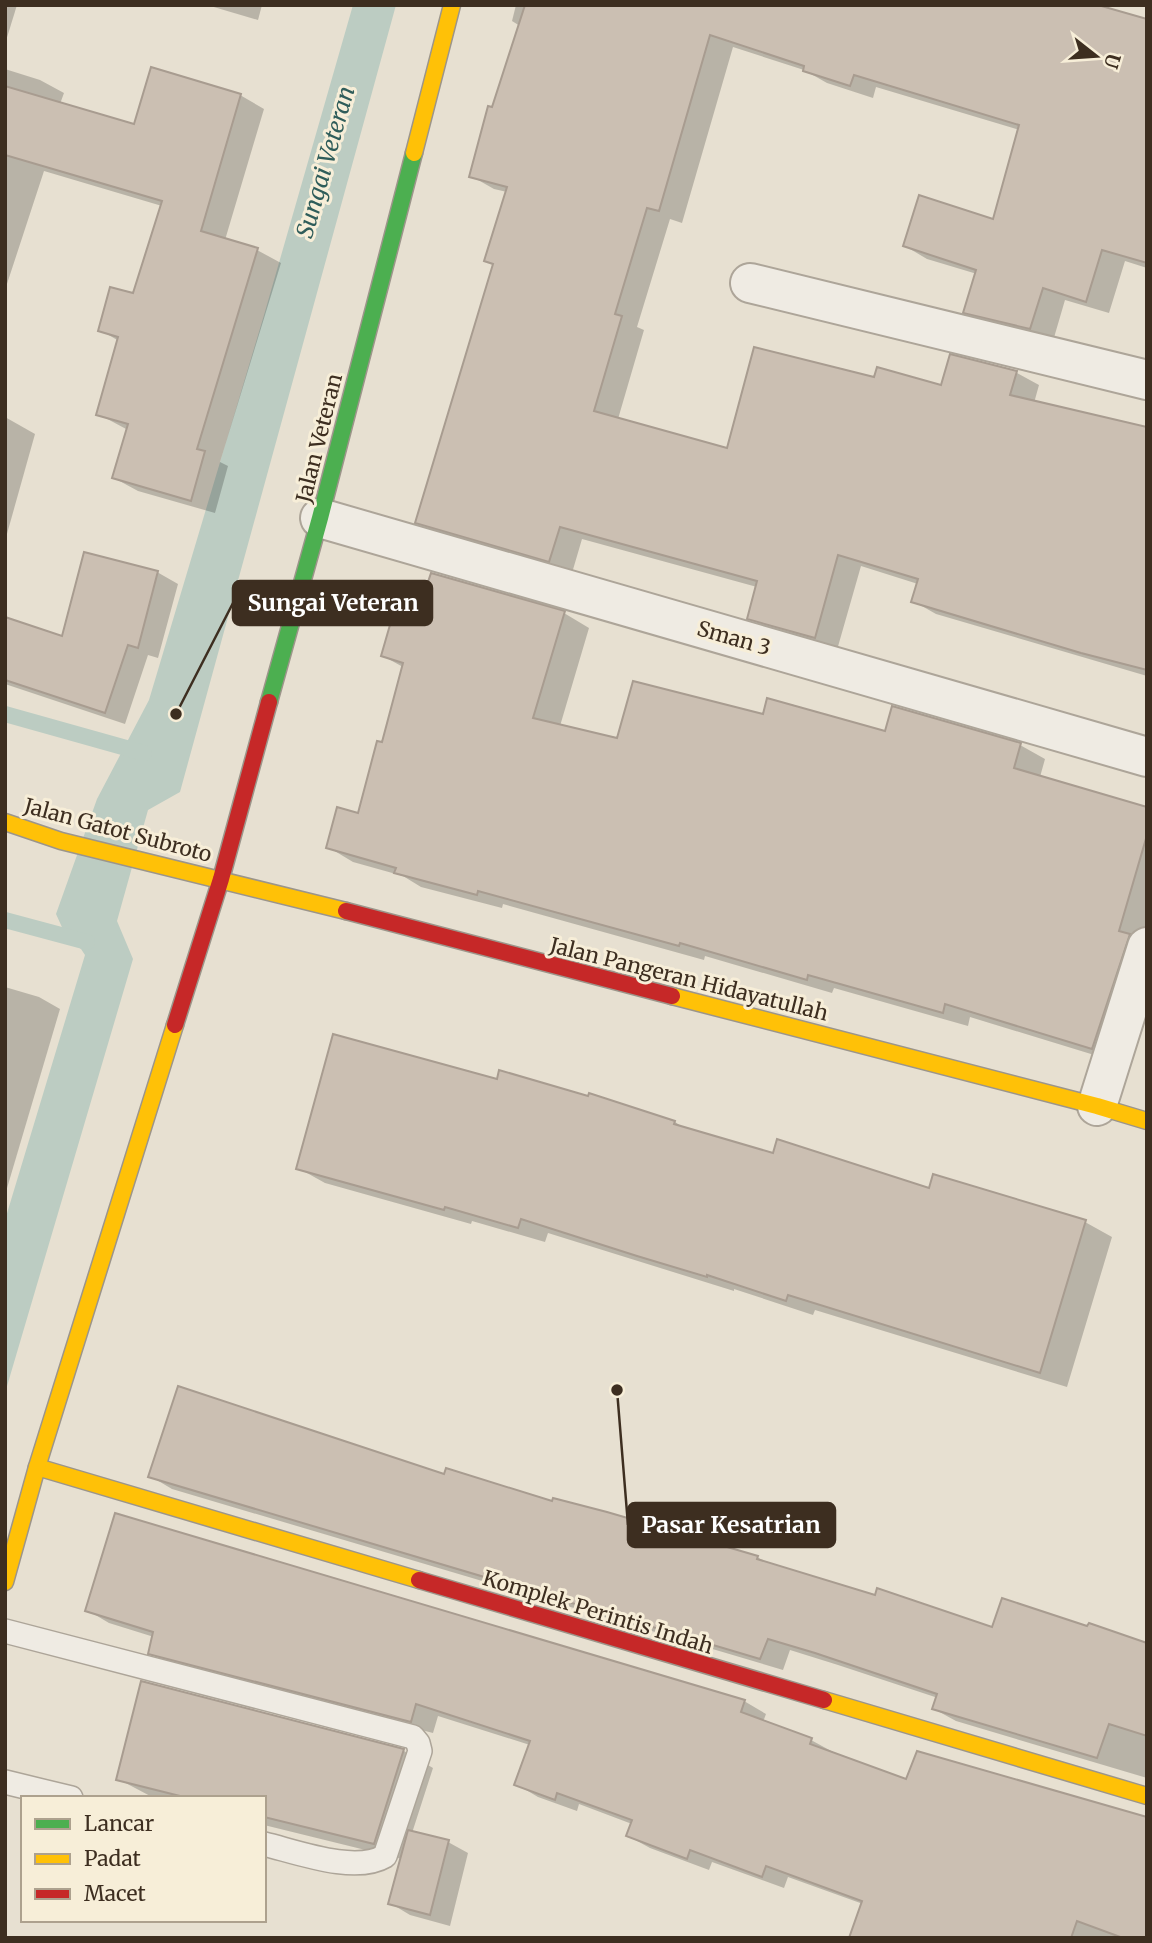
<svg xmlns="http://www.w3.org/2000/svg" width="1152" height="1943" viewBox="0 0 1152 1943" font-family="Merriweather,serif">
<rect width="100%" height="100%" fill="#e7e0d1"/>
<!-- water -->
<polygon fill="#bcccc2" points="353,5 396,5 180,792 148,810 117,921 133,959 5,1393 5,1220 85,955 81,949 66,936 56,914 97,799 149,700 264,315"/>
<!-- shadow -->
<g fill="#0003">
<polygon points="5,5 17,5 5,44"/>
<polygon points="207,5 262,5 258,20"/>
<polygon points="516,5 1092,5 1147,21 1147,268 1125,261 1109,313 1065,300 1053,341 988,325 965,312 977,274 927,259 905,246 994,222 1020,130 876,87 873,98 827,83 804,70 733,47 682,223 670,219 637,327 644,330 618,419 729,450 876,379 942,388 952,357 1017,373 1039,385 1034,403 1147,429 1147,676 936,614 913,601 918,584 861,566 837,650 771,631 749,618 757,587 582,539 572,573 440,535 418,522 494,265 486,261 507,192 494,189 471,176 520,26 512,21"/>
<polygon points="5,69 40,80 64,93 60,104 135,126 240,95 264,109 225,240 257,250 281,263 220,462 228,466 215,513 138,491 114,478 128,430 98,414 119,341 100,330 134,296 162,206 44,171 5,290"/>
<polygon points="5,417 35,434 5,541"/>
<polygon points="157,572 178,584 158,658 148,655 125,724 5,684 5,619 63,638"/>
<polygon points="564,613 589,628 560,726 619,740 764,716 886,733 1020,745 1045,759 1040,777 1147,809 1147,935 1117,1062 970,1017 968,1026 834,988 832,993 705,956 704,960 503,904 502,908 421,887 403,876 353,862 328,847 359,815 383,744 403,667 383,656 418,620"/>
<polygon points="5,987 39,997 60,1009 5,1195"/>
<polygon points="498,1081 589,1098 590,1095 675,1122 687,1130 774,1155 1085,1222 1112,1237 1067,1387 815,1310 813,1315 734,1289 734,1291 548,1233 545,1242 472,1221 471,1224 325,1183 298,1168"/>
<polygon points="150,1476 445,1476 757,1557 770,1565 993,1629 1147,1645 1147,1778 956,1721 934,1709 938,1698 838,1665 790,1650 783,1670 172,1489"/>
<polygon points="87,1610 744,1701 766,1714 763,1722 811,1740 833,1752 833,1754 907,1782 1147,1938 850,1938 863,1904 788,1877 784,1888 712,1862 709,1870 650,1848 628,1836 632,1824 579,1804 577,1811 538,1797 516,1784 530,1745 438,1716 433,1733 172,1666 150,1653 154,1637 109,1623"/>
<polygon points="142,1683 404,1751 433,1768 412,1833 448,1842 468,1853 450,1926 410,1915 390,1903 402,1859 264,1825 264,1798 154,1798 118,1779"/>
</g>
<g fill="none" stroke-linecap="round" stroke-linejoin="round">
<!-- stream -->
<g stroke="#bcccc2" stroke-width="16">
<polyline points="5,714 144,753"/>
<polyline points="5,920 87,942"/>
</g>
</g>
<!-- building -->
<g fill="#cbbfb2" stroke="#a89c90" stroke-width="2">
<polygon points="525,5 1098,5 1147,19 1147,263 1102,250 1086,302 1043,288 1030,329 963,313 976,270 903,246 919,195 993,219 1019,125 854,75 850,86 803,71 804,66 710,35 659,211 647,208 615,314 622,316 594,411 727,448 754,347 874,377 877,367 941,385 950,354 1017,371 1010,395 1147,427 1147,670 1081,653 911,602 918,579 838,555 815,638 747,619 757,581 560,527 549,562 415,523 493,264 484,261 507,187 469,177 488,106 492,107"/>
<polygon points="151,67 241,94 201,231 258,248 197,449 205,451 191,501 112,478 128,424 96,415 118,337 98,331 110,287 133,293 162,201 5,155 5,86 134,124"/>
<polygon points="84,552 158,571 138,648 128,645 105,713 5,680 5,617 62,636"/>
<polygon points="431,573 565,611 533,718 617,738 633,681 763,714 767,698 885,731 892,706 1021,743 1014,768 1147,807 1147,835 1119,931 1130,934 1092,1049 945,1004 943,1013 808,975 807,980 680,943 679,946 478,891 477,895 394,873 396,868 326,848 337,807 358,813 377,741 382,742 403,663 381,656 394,611 416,618"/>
<polygon points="333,1034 497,1079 499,1070 588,1096 589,1093 675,1121 674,1124 773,1153 777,1139 929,1188 933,1174 1086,1220 1040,1373 788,1295 786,1301 707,1275 707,1277 637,1256 521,1219 518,1228 445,1207 444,1210 296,1169"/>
<polygon points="178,1386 444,1474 446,1468 552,1501 553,1498 607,1512 758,1556 757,1559 875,1595 877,1588 992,1627 1002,1598 1087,1626 1089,1623 1147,1643 1147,1736 1109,1724 1097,1758 932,1709 937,1694 815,1653 768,1639 760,1659 148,1477"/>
<polygon points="115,1513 745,1700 741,1712 812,1738 810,1744 906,1779 917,1751 1147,1817 1147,1938 1123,1938 1077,1921 1071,1938 849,1938 862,1901 766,1866 762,1877 690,1850 687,1859 626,1836 632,1820 557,1793 555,1800 514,1785 530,1741 416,1704 411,1722 148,1654 153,1632 85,1611"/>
<polygon points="141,1681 404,1749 374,1844 264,1817 264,1798 188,1798 116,1780"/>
<polygon points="408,1830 449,1840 430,1915 388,1904"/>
</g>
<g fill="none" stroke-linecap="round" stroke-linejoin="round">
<!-- lane casing -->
<g stroke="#ada599" stroke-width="26">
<g id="lane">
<path d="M 5,1631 L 413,1737 L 418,1743 L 420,1751 L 385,1856 C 355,1874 297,1852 264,1844"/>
<polyline points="5,1782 71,1798"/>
</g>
</g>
<!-- street casing -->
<g stroke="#ada599" stroke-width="42">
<g id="street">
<polyline points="750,283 1147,380"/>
<polyline points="320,518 1147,757"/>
<polyline points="1097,1106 1147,947"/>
</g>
</g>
<!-- fast casing -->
<g stroke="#9c958a" stroke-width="19">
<polyline id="fast" points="269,702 320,518 414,153"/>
</g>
<!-- slow casing -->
<g stroke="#9c958a" stroke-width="19">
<g id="slow">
<polyline points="414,153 452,5"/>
<polyline points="5,822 61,841 346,911"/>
<polyline points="672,996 1097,1106 1147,1121"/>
<polyline points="37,1467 419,1580"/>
<polyline points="5,1582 37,1467 175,1025"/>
<polyline points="824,1700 1147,1796"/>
</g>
</g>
<!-- jam casing -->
<g stroke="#9c958a" stroke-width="19">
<g id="jam">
<polyline points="346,911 672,996"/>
<polyline points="175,1025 221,879 269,702"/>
<polyline points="419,1580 824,1700"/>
</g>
</g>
<!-- lane -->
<use href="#lane" stroke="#efebe3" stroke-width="23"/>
<!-- street -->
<use href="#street" stroke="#efebe3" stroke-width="38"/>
<!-- fast -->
<use href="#fast" stroke="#4caf50" stroke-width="16"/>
<!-- slow -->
<use href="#slow" stroke="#ffc107" stroke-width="16"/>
<!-- jam -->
<use href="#jam" stroke="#c62828" stroke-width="16"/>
</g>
<g text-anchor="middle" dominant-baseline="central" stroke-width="6" stroke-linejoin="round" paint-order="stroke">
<!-- street labels -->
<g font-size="21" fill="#3d2e20" stroke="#f7eed8">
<text transform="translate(319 438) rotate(-76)">Jalan Veteran</text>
<text transform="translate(734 638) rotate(16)">Sman 3</text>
<text transform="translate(118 830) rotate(15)">Jalan Gatot Subroto</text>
<text transform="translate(689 979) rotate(14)">Jalan Pangeran Hidayatullah</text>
<text transform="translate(598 1612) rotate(17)">Komplek Perintis Indah</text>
</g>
<!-- water labels -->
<g font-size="23" font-style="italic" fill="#2f5d5a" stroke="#f7eed8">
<text transform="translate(325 162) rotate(-74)">Sungai Veteran</text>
</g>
</g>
<!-- callouts -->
<path fill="none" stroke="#3d2e20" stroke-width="2.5" d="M176 714L233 603M617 1390L628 1525"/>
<g fill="#3d2e20" stroke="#f7eed8" stroke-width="2.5">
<circle cx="176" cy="714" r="7"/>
<circle cx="617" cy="1390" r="7"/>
</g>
<g fill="#3d2e20" stroke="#3d2e20" stroke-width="2.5">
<rect x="233" y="581" width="199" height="44" rx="7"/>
<rect x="628" y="1503" width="207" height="44" rx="7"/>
</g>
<g font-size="23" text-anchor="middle" font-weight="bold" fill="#fff">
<text x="333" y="611">Sungai Veteran</text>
<text x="731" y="1533">Pasar Kesatrian</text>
</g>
<!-- border -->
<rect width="1152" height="1943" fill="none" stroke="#3d2e20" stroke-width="14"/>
<!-- legend -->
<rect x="21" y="1796" width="245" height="126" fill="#f7eed8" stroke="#ada18e" stroke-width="2"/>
<rect x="35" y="1819" width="35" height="10" fill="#4caf50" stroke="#ada18e" stroke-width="2"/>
<text x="84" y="1831" font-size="21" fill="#3d2e20">Lancar</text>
<rect x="35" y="1854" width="35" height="10" fill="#ffc107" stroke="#ada18e" stroke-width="2"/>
<text x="84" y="1866" font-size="21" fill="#3d2e20">Padat</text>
<rect x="35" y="1889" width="35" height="10" fill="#c62828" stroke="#ada18e" stroke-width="2"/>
<text x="84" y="1901" font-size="21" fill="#3d2e20">Macet</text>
<!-- north arrow -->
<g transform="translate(1096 56) rotate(107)" stroke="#f7eed8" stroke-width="5" paint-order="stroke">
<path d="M0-5L12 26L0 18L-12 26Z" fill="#3d2e20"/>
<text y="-10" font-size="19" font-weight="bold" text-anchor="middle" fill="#3d2e20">U</text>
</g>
</svg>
